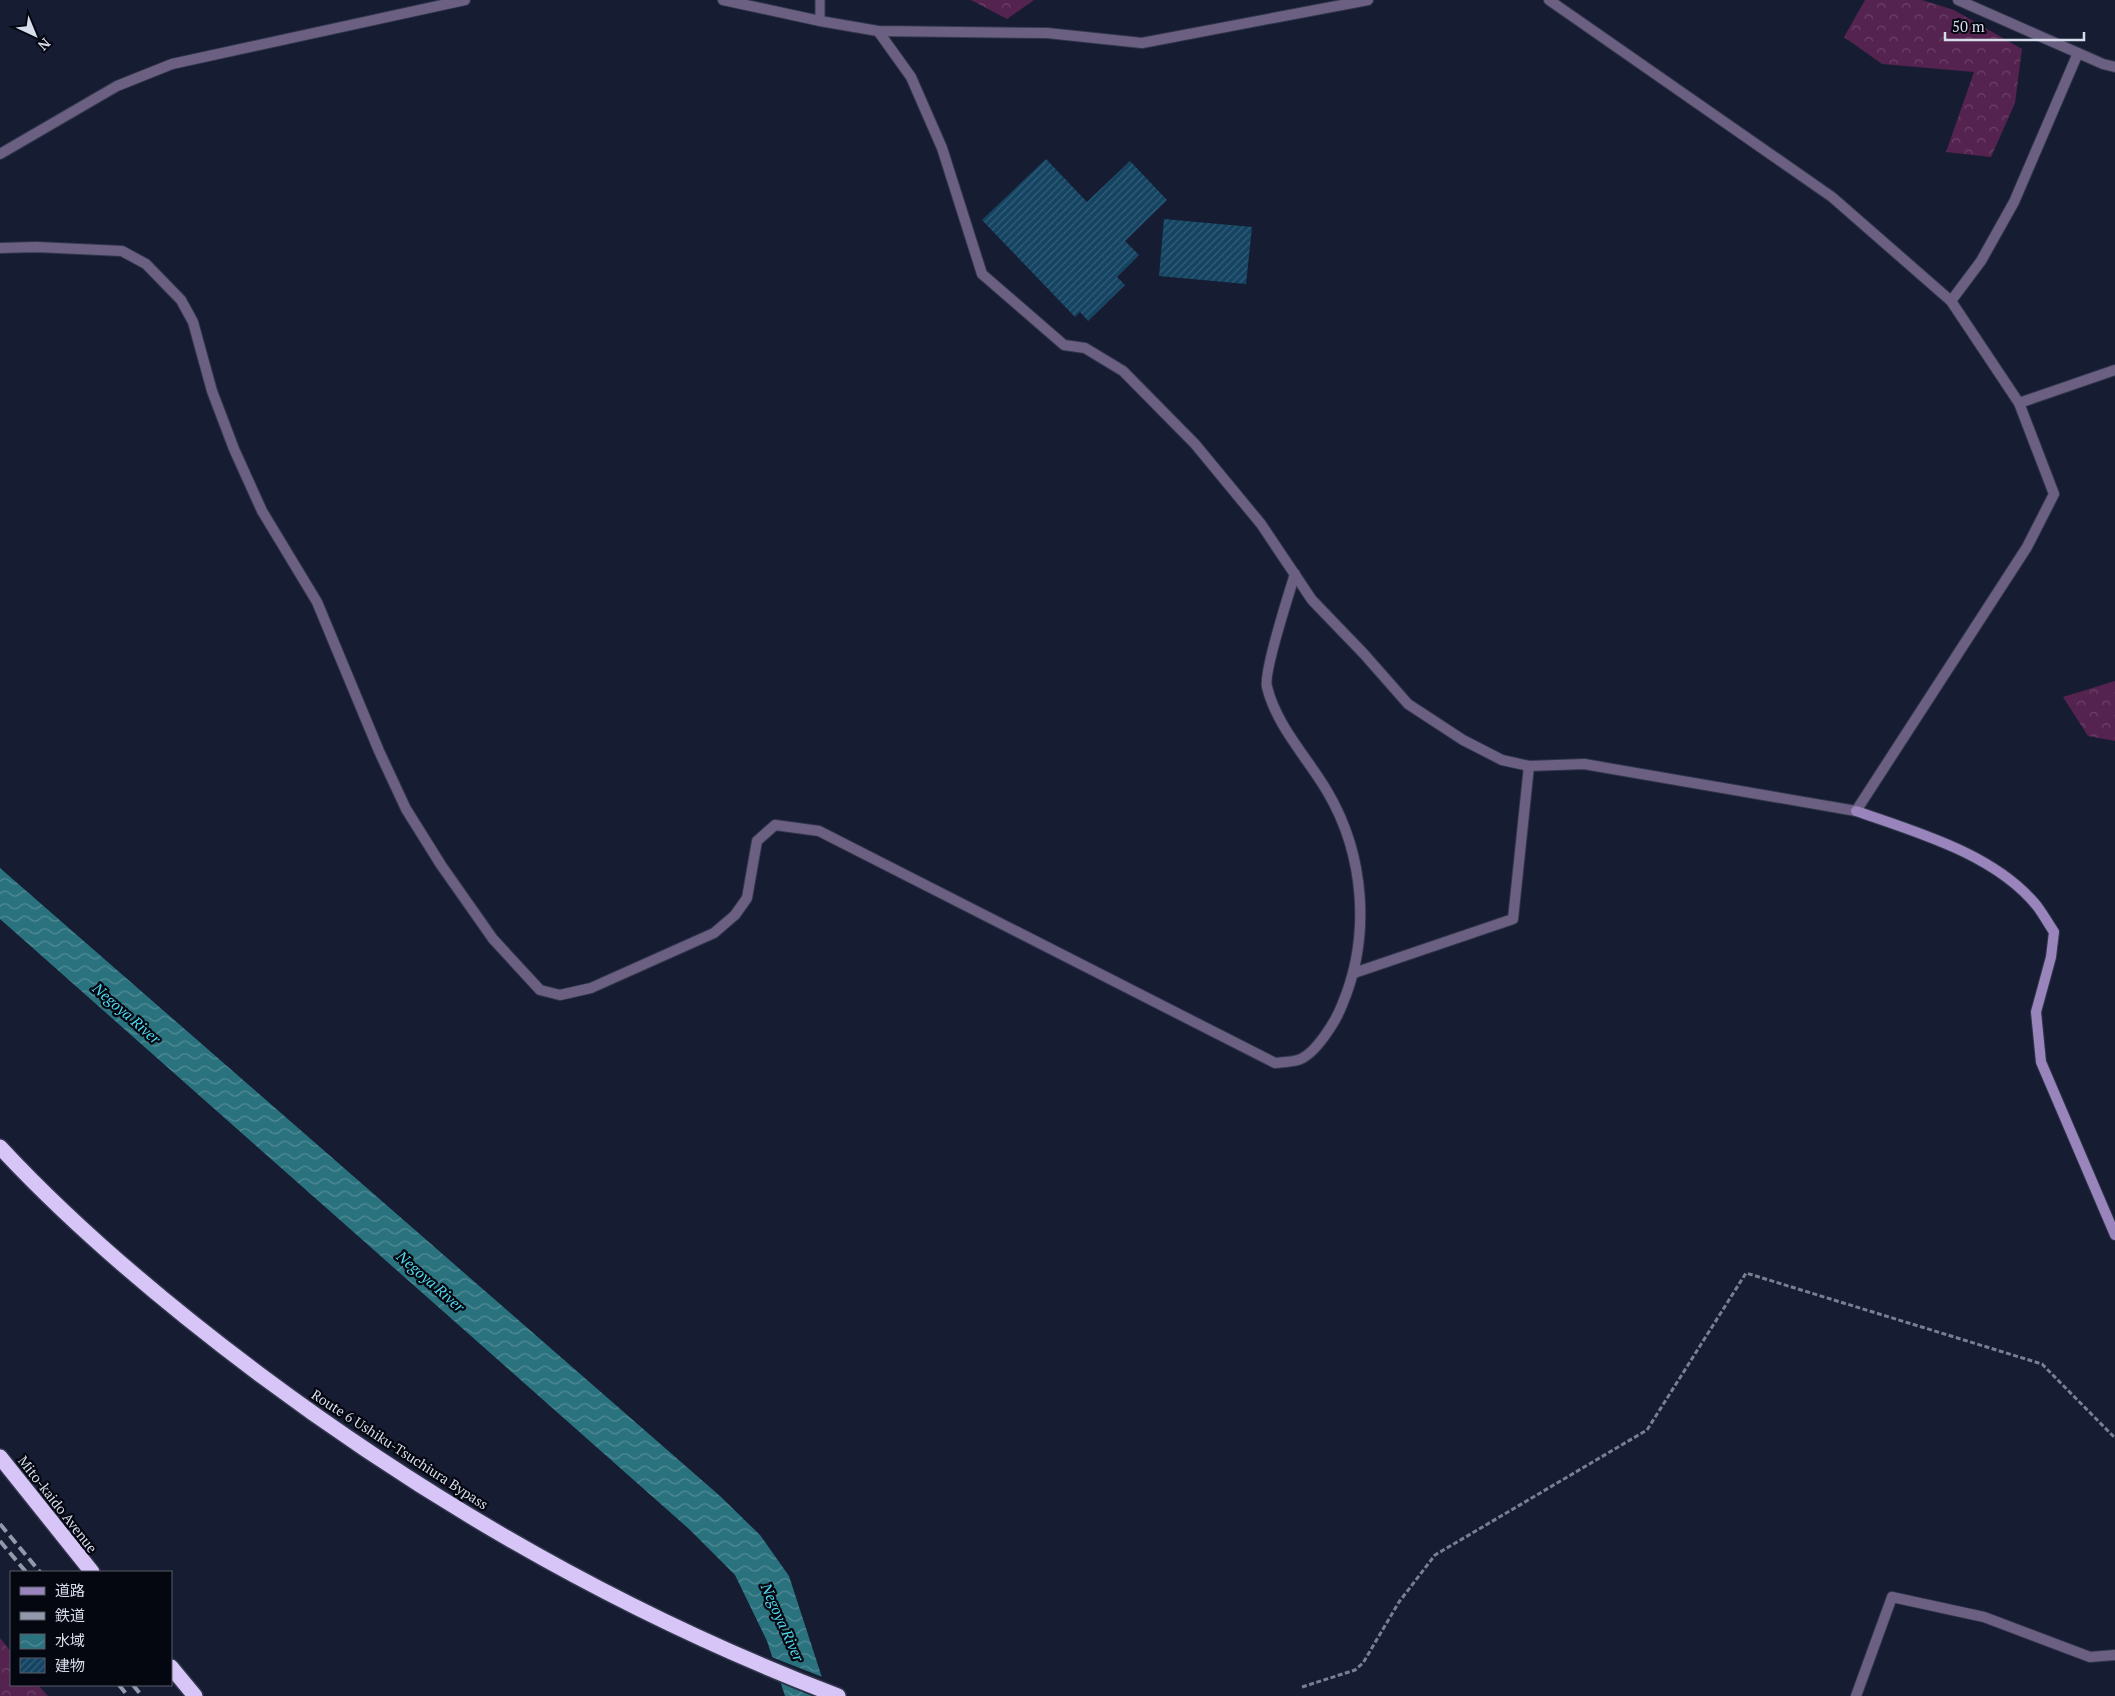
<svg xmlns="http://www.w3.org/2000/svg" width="2115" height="1696" viewBox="0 0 2115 1696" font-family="'PT Serif','Noto Sans JP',serif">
<defs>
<pattern id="forest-crowns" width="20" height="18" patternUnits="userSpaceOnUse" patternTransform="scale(1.25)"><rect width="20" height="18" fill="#54234f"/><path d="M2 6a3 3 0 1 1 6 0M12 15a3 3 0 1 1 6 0" fill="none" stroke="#6c4268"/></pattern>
<pattern id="water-waves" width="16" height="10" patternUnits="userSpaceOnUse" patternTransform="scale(1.25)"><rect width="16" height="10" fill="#2a727e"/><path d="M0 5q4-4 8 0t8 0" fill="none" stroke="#528c97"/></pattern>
<pattern id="building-hatch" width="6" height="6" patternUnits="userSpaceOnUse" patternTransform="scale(1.25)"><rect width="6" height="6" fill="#144462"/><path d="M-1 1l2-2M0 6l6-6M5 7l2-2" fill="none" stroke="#355f79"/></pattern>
</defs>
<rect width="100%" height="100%" fill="#161c32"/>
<!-- forest -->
<g fill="url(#forest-crowns)">
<polygon points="971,0 1034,0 1007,19"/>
<polygon points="1865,0 1922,0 1954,10 2022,49 2015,103 1991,157 1946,152 1974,72 1882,64 1844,37"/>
<polygon points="2115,681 2115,741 2088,736 2063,697"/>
<polygon points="0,1638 11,1652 11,1685 38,1685 48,1696 0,1696"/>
</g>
<!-- water -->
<polygon fill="url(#water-waves)" points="0,868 720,1496 760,1535 789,1576 828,1696 785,1696 767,1641 735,1575 689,1529 0,919"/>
<!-- pier -->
<polygon fill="#161c32" points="769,1656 825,1678 831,1696 812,1696 778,1682"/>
<!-- building -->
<g fill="url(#building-hatch)">
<polygon points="1046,159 1087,202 1130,161 1167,200 1125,241 1139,255 1117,277 1125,285 1088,321 1080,312 1075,317 982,220"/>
<polygon points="1164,219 1252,227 1246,284 1159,276"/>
</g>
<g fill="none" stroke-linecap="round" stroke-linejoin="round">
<!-- lane casing -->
<g stroke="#31374c" stroke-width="11">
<polyline id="lane" points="820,21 820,0"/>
</g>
<!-- street casing -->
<g stroke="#31374c" stroke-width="12">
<g id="street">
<polyline points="723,0 820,21 878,31 1047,33 1142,43 1368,0"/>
<polyline points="1958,0 2103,64 2115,67"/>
<polyline points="878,31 911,77 942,148 982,274 1064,345 1085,348 1123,371 1195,444 1261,524 1312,600 1364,654 1408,704 1463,740 1502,760 1529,766 1584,764 1856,811 2027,547 2054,494 2019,403 1951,301 1832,197 1549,0"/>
<polyline points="0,154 117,86 172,64 465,0"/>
<path d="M 0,248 L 36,247 L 122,251 L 146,264 L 181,300 L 193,322 L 212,391 L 234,449 L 262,511 L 317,602 L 379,751 L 406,809 L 441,865 L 493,939 L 540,990 L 560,995 L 591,988 L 714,933 L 735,915 L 747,898 L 757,841 L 775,825 L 819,831 L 1275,1063 C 1283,1062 1291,1062 1298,1060 C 1315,1055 1336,1021 1342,1005 C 1371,937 1365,855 1327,791 C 1307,757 1277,727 1267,687 C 1263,674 1289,593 1295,574"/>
<polyline points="1951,301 1981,261 2014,202 2078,53"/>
<polyline points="2019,403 2115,370"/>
<polyline points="1354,973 1513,919 1529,766"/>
<polyline points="1856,1696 1892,1597 1984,1617 2090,1657 2115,1655"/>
</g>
</g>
<!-- secondary casing -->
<g stroke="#31374c" stroke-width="12">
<path id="secondary" d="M 1856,811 C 1916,832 1995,854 2037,906 C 2043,914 2048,923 2054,932 L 2051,957 L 2036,1012 L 2041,1062 L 2115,1235"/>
</g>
<!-- highway casing -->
<g stroke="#31374c" stroke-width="18">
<g id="highway">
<path d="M 0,1147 C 78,1231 167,1305 259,1374 C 436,1506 631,1617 838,1696"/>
<polyline points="0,1457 92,1572"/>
<polyline points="171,1667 195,1696"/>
</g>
</g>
<!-- path -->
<polyline stroke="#797f91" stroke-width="3" stroke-dasharray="5 2.5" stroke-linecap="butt" points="1302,1687 1355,1670 1363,1663 1399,1602 1435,1555 1647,1430 1746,1273 2042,1364 2115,1438"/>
<!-- lane -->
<use href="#lane" stroke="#6c6082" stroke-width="9"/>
<!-- street -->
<use href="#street" stroke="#6c6082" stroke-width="10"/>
<!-- secondary -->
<use href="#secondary" stroke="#9985bc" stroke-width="10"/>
<!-- highway -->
<use href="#highway" stroke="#d7c5f8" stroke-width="15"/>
<!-- rail -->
<g stroke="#9399aa" stroke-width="4" stroke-dasharray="10 5" stroke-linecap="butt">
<polyline points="0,1524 40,1572"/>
<polyline points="0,1541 26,1572"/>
<polyline points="119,1685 128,1696"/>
<polyline points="133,1685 142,1696"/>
</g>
</g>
<g text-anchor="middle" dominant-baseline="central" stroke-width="4.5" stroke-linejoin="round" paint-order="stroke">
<!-- street labels -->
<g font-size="14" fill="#d8ddec" stroke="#050710">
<text transform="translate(400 1449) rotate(33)">Route 6 Ushiku-Tsuchiura Bypass</text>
<text transform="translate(58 1504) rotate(52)">Mito-kaido Avenue</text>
</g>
<!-- water labels -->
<g font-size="15" font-style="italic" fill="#51dbf1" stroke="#050710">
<text transform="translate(127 1013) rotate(41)">Negoya River</text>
<text transform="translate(431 1281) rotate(41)">Negoya River</text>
<text transform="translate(783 1622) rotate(66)">Negoya River</text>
</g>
</g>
<!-- legend -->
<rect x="10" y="1571" width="162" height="115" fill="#050710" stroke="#595d68"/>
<rect x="20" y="1587" width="25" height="8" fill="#9985bc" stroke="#595d68"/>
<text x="55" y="1596" font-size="15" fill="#d8ddec">道路</text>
<rect x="20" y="1612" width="25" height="8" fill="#9399aa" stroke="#595d68"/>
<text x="55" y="1621" font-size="15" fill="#d8ddec">鉄道</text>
<rect x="20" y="1634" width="25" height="15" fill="url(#water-waves)" stroke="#595d68"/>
<text x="55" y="1646" font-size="15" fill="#d8ddec">水域</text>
<rect x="20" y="1658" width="25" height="15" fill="url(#building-hatch)" stroke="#595d68"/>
<text x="55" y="1671" font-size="15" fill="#d8ddec">建物</text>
<!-- north arrow -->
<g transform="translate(35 35) rotate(136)" stroke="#050710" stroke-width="4" paint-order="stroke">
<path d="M0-4L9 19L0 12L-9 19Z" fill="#d8ddec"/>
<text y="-8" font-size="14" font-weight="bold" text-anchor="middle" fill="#d8ddec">N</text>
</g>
<!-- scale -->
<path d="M1945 32v8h139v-8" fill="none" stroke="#d8ddec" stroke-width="2.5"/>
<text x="1952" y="32" font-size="15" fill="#d8ddec" stroke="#050710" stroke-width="4" paint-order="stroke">50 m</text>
</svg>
